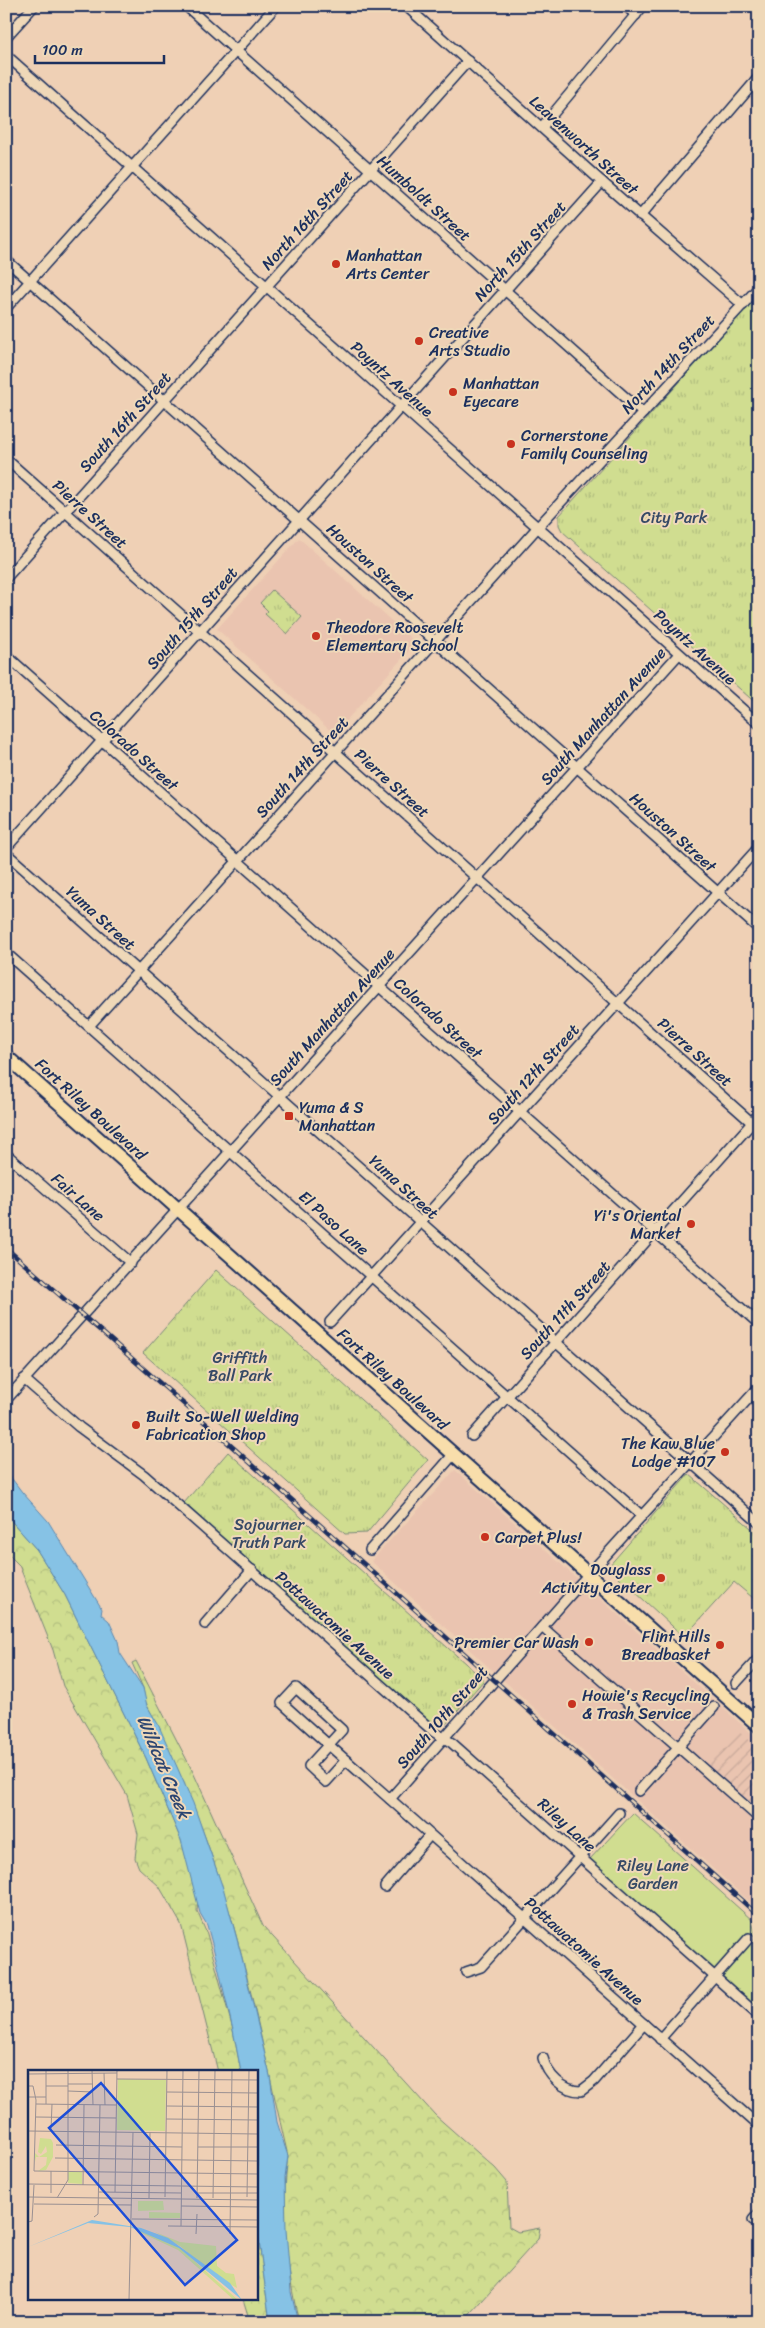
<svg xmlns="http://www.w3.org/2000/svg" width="765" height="2328" viewBox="0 0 765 2328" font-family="Sriracha,sans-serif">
<defs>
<pattern id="industrial-furrows" width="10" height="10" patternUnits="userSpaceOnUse" patternTransform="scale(1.25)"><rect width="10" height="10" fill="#eac4b0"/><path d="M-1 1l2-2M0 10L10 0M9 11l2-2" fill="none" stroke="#c8a99a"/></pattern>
<pattern id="forest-crowns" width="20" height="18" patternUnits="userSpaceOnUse" patternTransform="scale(1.25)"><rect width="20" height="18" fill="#d0dd90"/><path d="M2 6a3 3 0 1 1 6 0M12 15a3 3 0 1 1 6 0" fill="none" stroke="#b2be7f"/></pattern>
<pattern id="park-tufts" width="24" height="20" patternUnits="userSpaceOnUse" patternTransform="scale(1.25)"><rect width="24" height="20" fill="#d0dd90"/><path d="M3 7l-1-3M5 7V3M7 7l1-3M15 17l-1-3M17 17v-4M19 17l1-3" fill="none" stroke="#b2be7f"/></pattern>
</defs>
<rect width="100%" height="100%" fill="#efd0b5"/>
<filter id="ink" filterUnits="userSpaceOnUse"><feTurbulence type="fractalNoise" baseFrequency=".02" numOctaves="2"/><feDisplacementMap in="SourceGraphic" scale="10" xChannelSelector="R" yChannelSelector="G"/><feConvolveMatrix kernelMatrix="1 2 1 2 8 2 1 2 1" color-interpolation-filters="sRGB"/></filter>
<g filter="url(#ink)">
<!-- built -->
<g fill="#eac4b0">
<polygon points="299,538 416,643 334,734 217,629"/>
<polygon points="455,1470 759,1740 759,1910 371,1561"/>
</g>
<!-- industrial -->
<polygon fill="url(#industrial-furrows)" points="737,1730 759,1749 759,1812 706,1766"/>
<!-- green -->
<polygon fill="#d0dd90" stroke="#768677" points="633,1813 752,1920 756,1938 759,1940 759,2002 755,2007 589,1860"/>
<!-- forest -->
<g fill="url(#forest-crowns)" stroke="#768677">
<polygon points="6,1515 37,1550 65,1595 146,1758 181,1840 198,1897 197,1911 207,1934 233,2030 241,2072 218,2072 181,1924 159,1886 139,1868 135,1858 138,1834 127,1795 63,1686 53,1650 19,1565 6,1552"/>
<path d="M 136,1661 L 193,1772 L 263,1926 L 435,2115 L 495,2168 L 507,2182 L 509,2227 L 518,2232 L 540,2228 L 538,2239 L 463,2322 L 299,2322 C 286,2269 281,2210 288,2156 C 267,2067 250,1977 223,1890 C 203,1825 176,1762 145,1701 L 143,1688 L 132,1663 Z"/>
<polygon points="256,2197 258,2234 270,2322 250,2322 243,2299 256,2299"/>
</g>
<!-- park -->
<g fill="url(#park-tufts)" stroke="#768677">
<polygon points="759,294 759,706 562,531 559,525 559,516"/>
<polygon points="272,590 302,617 287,634 265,614 268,611 260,603"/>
<polygon points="216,1270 428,1460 367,1533 345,1534 143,1353"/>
<polygon points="228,1452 484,1680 445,1725 439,1726 431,1723 184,1503"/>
<polygon points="689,1474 759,1535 759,1603 734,1582 684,1637 608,1567"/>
</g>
<!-- water -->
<polygon fill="#86c2e5" stroke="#5b87af" points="6,1471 22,1492 48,1521 102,1609 101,1614 109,1621 118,1641 120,1653 143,1688 147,1706 158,1724 193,1803 224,1891 242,1958 270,2076 277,2122 288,2156 285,2178 286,2230 291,2292 298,2322 270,2322 258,2234 256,2072 241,2072 233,2030 217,1962 207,1925 200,1913 181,1840 146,1758 65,1595 37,1550 6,1515"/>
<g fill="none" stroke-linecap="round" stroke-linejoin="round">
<!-- minor casing -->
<g stroke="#1b2f5e" stroke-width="12">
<g id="minor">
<polyline points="186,6 643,413"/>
<polyline points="406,6 602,182 743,305"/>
<polyline points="626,6 636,15"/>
<polyline points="6,37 34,6"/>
<polyline points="6,55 759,724"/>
<polyline points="542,127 643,6"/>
<polyline points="640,216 759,77"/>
<polyline points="6,260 759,929"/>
<polyline points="6,308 276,6"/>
<polyline points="6,459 759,1129"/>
<polyline points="6,578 468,61"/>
<polyline points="6,655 759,1324"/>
<polyline points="6,848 602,182"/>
<polyline points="6,853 759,1523"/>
<polyline points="6,953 642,1516"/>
<polyline points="89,1026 537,528 759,287"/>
<polyline points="6,1154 131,1263"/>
<polyline points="330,1322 759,847"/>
<polyline points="24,1379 79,1427 144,1475 434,1732 452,1743 759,2016"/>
<polyline points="6,1400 679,654"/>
<polyline points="472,1436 759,1115"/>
<polyline points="370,1550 453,1455"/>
<polyline points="205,1624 252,1570"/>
<polyline points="542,1627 759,1818"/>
<polyline points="736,1683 759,1658"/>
<path d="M 346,1760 L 326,1782 L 309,1766 L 342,1730 L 296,1688 L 282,1703 C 315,1733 349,1763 382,1792 L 759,2126"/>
<polyline points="639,1791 714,1707"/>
<polyline points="390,1799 578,1586 759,1387"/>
<polyline points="385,1887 430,1835"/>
<polyline points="466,1972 481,1967 619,1813"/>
<polyline points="660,2039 749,1938"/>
<path d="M 543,2058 C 547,2075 563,2091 581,2091 L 594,2081 L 644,2024"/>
<polyline points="753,2220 759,2213"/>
</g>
</g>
<!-- highway casing -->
<g stroke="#1b2f5e" stroke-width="16">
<polyline id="highway" points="6,1056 759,1726"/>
</g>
<!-- minor -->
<use href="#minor" stroke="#efd8b8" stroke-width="9"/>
<!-- highway -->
<use href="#highway" stroke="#f8deab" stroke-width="12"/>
<!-- rail casing -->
<g stroke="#1b2f5e" stroke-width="4.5">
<polyline id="rail" points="6,1248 218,1434 759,1916"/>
</g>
<!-- rail -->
<use href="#rail" stroke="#efd8b8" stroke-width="2.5" stroke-dasharray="8" stroke-linecap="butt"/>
</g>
</g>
<!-- markers -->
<g fill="#c8321e" stroke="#efd8b8" stroke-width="2">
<circle cx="336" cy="264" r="5"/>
<circle cx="419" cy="341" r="5"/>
<circle cx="453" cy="392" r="5"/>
<circle cx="511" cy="444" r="5"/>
<circle cx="316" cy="636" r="5"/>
<rect x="284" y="1111" width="10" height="10" rx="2.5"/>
<circle cx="691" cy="1224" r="5"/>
<circle cx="136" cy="1425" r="5"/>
<circle cx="725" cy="1452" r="5"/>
<circle cx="485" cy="1537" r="5"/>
<circle cx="661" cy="1578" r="5"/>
<circle cx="589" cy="1642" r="5"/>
<circle cx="720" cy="1645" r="5"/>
<circle cx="572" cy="1704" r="5"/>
</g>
<g text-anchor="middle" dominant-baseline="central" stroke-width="4" stroke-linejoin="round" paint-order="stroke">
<!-- street labels -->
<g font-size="16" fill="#1b2f5e" stroke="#efd8b8">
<text transform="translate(584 145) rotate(42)">Leavenworth Street</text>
<text transform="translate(424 198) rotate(42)">Humboldt Street</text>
<text transform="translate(307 220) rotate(-48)">North 16th Street</text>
<text transform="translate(520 251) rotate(-48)">North 15th Street</text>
<text transform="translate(668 364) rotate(-47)">North 14th Street</text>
<text transform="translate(392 379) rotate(42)">Poyntz Avenue</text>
<text transform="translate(125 422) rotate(-48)">South 16th Street</text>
<text transform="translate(90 514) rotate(42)">Pierre Street</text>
<text transform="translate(370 563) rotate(42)">Houston Street</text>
<text transform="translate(192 618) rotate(-49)">South 15th Street</text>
<text transform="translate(695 647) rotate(42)">Poyntz Avenue</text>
<text transform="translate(603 716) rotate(-48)">South Manhattan Avenue</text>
<text transform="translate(134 750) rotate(42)">Colorado Street</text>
<text transform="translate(302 767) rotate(-48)">South 14th Street</text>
<text transform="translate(392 783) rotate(42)">Pierre Street</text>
<text transform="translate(673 832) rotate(42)">Houston Street</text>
<text transform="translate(101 918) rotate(42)">Yuma Street</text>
<text transform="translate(332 1017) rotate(-48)">South Manhattan Avenue</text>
<text transform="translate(438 1018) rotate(42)">Colorado Street</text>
<text transform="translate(695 1052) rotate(42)">Pierre Street</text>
<text transform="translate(533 1074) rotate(-48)">South 12th Street</text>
<text transform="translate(91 1109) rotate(42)">Fort Riley Boulevard</text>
<text transform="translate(404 1187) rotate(42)">Yuma Street</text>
<text transform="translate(78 1197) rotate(41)">Fair Lane</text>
<text transform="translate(334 1223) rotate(42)">El Paso Lane</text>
<text transform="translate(565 1310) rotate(-48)">South 11th Street</text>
<text transform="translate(393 1379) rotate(42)">Fort Riley Boulevard</text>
<text transform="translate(335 1625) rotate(42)">Pottawatomie Avenue</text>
<text transform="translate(442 1717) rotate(-49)">South 10th Street</text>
<text transform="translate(567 1825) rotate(42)">Riley Lane</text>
<text transform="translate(584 1951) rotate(42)">Pottawatomie Avenue</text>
</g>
<!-- poi labels -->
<g font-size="16" fill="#1b2f5e" stroke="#efd8b8" text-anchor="start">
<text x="346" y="255">Manhattan<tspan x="346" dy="18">Arts Center</tspan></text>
<text x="429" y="332">Creative<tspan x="429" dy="18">Arts Studio</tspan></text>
<text x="463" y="383">Manhattan<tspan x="463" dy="18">Eyecare</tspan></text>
<text x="521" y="435">Cornerstone<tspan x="521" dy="18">Family Counseling</tspan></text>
<text x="326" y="627">Theodore Roosevelt<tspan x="326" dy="18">Elementary School</tspan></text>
<text x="299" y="1107">Yuma &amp; S<tspan x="299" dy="18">Manhattan</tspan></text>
<text x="681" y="1215" text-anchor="end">Yi's Oriental<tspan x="681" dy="18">Market</tspan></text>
<text x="146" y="1416">Built So-Well Welding<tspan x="146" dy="18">Fabrication Shop</tspan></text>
<text x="715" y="1443" text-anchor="end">The Kaw Blue<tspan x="715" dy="18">Lodge #107</tspan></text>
<text x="495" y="1537">Carpet Plus!</text>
<text x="651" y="1569" text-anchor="end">Douglass<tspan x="651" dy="18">Activity Center</tspan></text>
<text x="710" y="1636" text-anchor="end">Flint Hills<tspan x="710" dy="18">Breadbasket</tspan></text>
<text x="579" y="1642" text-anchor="end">Premier Car Wash</text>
<text x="582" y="1695">Howie's Recycling<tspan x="582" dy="18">&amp; Trash Service</tspan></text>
</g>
<!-- park labels -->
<g font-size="16" fill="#364966" stroke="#efd8b8">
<text x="674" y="517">City Park</text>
<text x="240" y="1357">Griffith<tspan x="240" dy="18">Ball Park</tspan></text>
<text x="269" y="1524">Sojourner<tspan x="269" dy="18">Truth Park</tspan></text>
<text x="653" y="1865">Riley Lane<tspan x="653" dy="18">Garden</tspan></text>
</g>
<!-- water labels -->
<g font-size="18" font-style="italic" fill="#2b4572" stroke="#efd8b8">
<text transform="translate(164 1767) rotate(67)">Wildcat Creek</text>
</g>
</g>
<!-- overview -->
<g transform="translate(28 2070)">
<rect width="230" height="230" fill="#efd0b5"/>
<path d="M 12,68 L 23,69 L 25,73 L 25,87 L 18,100 L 10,101 L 18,95 L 19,87 L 8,87 L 7,92 L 7,83 L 11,87 L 19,82 L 18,76 L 13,84 L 10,82 ZM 107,160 L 127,165 L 152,178 L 210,230 L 206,230 L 150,180 ZM 127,162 L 152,172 L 188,176 L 189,196 L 198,203 L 206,204 L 209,218 L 188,206 L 152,176 Z" fill="#d0dd90"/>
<path d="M 90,9 L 138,10 L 137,61 L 89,60 ZM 40,102 L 54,102 L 54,114 L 40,113 ZM 110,131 L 135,131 L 136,140 L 110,141 ZM 121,142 L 152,143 L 152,148 L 121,148 Z" fill="#d0dd90"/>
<path d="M 64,150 L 113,158 L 140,168 L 202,213 L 214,230 L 151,178 L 102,157 L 60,153 L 0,177 Z" fill="#86c2e5"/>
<path fill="none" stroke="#9a9092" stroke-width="1" d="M 18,0 L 18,34M 64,0 L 65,35M 76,3 L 77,35M 0,4 L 89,3M 89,9 L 230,10M 40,14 L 65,14M 0,16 L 5,16 L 8,30 L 6,101 L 230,104M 18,16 L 40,16M 40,21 L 65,22M 139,22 L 230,23M 0,27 L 18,27M 8,34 L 89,35M 138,36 L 230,37M 8,47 L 88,48M 138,49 L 230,50M 0,61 L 230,64M 23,61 L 24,34M 28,75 L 154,77M 170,77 L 230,77M 27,88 L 230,91M 0,114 L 230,117M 55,115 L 56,35M 71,122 L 153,123M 87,122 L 89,0M 23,123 L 23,101M 169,123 L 230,123M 0,127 L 230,130M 137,127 L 139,0M 219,127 L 221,0M 29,128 L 40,110 L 40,0M 121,128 L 122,62M 169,128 L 171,0M 185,128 L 187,0M 6,134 L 104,135M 153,136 L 230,137M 66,147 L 70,144 L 72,35M 104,149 L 230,150M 0,152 L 4,151 L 6,115M 140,156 L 230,157M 153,156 L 155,0M 168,164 L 169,144M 202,164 L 204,0M 101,230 L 105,62"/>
<path fill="#1d4ed8" fill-opacity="0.15" stroke="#1d4ed8" stroke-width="2.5" d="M 73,13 L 209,170 L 157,215 L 21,58 Z"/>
<rect width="230" height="230" fill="none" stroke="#1b2f5e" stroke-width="2.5"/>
</g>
<!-- margin -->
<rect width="765" height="2328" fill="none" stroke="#efd8b8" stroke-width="25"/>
<rect x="12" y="12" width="740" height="2303" fill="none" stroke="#1b2f5e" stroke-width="2" filter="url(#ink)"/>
<!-- scale -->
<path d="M35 55v8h129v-8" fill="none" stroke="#1b2f5e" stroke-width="2.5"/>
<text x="42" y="55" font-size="15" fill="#1b2f5e" stroke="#efd8b8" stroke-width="4" paint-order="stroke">100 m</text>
</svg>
